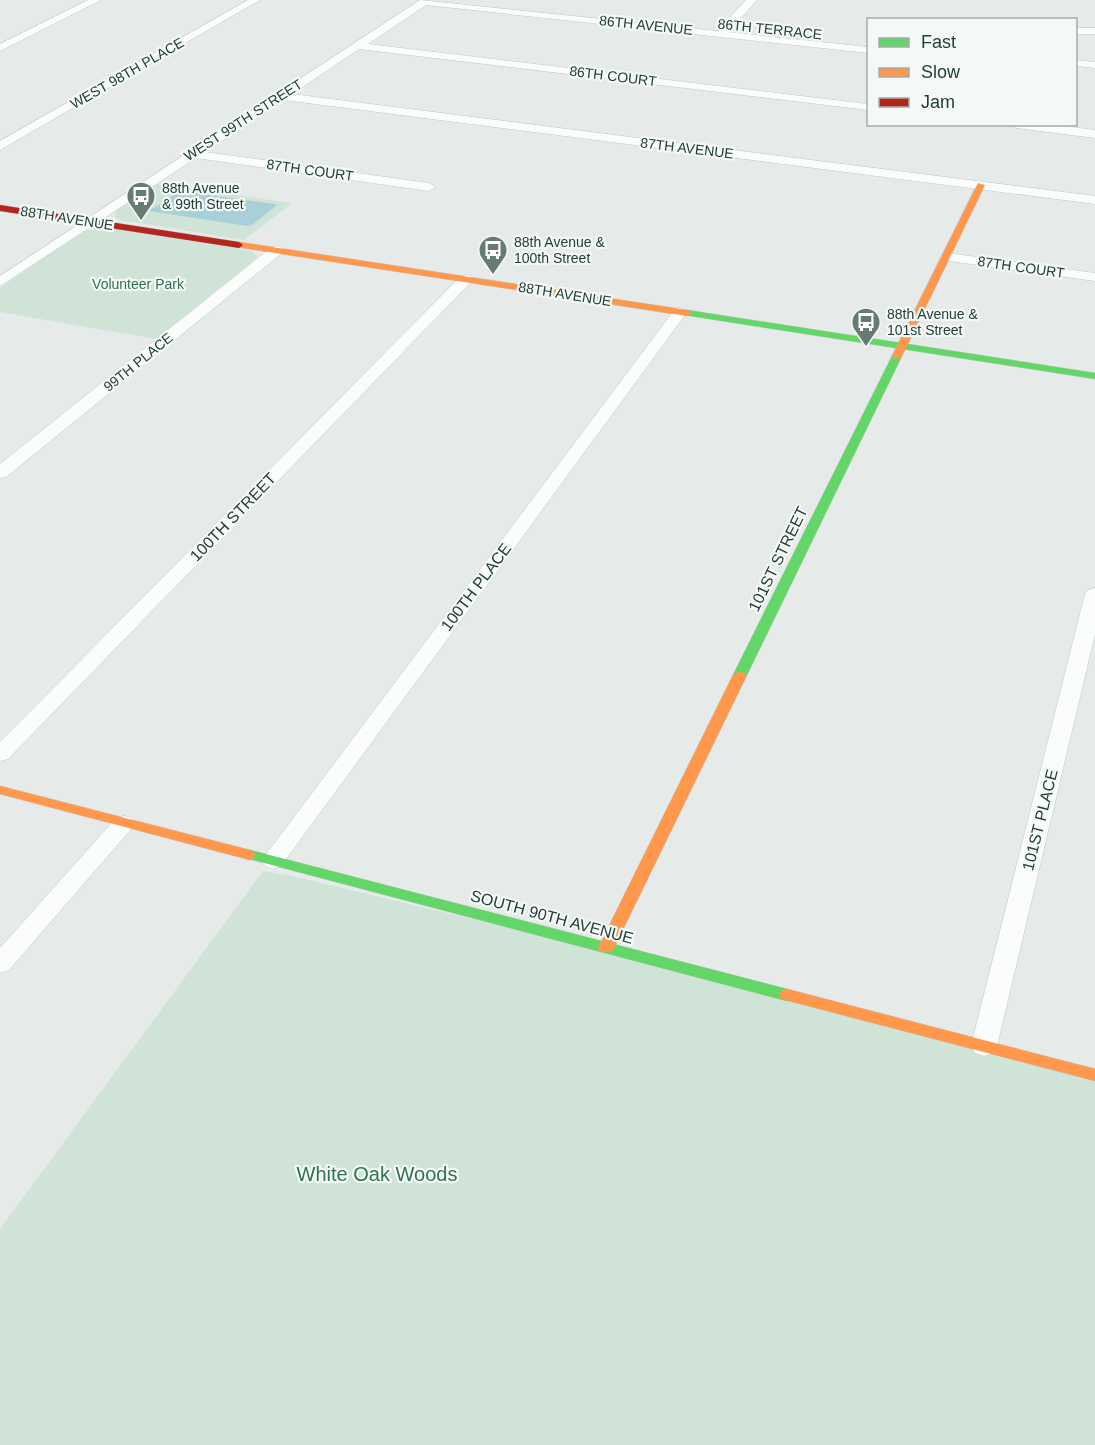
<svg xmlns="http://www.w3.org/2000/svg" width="1095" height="1445" viewBox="0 0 1095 1445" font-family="Helvetica,sans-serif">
<rect width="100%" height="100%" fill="#e6ebe9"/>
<!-- green -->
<g fill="#cfe3d6">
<polygon points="157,184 292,203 244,240 120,220 115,217 116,211"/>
<polygon points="100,227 252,251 258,257 156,339 0,312 0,288 79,233"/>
<polygon points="263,871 292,876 1095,1068 1095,1445 0,1445 0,1229"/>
</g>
<!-- water -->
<polygon fill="#a8d0d8" points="180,191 274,204 277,205 252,225 247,226 149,211"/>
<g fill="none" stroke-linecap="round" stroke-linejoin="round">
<!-- street casing -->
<g stroke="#c3c8c6" stroke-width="1">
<g id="street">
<polygon points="88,0 101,0 0,51 0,44"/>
<polygon points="248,0 260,0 0,150 0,141"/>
<polygon points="420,0 717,31 746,0 757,0 728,32 868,47 868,53 426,5 368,44 868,104 868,110 359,49 292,94 1095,196 1095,204 284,100 205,152 429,183 435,187 429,191 196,158 0,286 0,276"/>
<rect x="1076" y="28" width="19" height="6"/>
<polygon points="1076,60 1095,62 1095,68 1076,66"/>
<polygon points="1011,124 1049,124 1095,130 1095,138 1017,128"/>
<polygon points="277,246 282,247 284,250 282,253 6,477 0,478 0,464 272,247"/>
<polygon points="947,253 1095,273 1095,281 942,260 940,257"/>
<polygon points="466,275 471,276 473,279 471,282 8,759 0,761 0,742 461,276"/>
<polygon points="680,308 687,312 685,315 281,866 273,869 265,866 261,861 265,856 675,309"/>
<polygon points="1095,588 1095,634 997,1046 993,1053 984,1056 975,1053 971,1046 1085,594 1088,590"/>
<polygon points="124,816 132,818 135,823 132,828 9,970 0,973 0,948 116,818"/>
</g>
</g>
<!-- fast casing -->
<g stroke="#c1c8c6" stroke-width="1">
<g id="fast">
<polygon points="687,310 1095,373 1095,379 684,315 682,313"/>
<polygon points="897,353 902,356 747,675 740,679 735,678 733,675 892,356"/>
<polygon points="250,850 787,989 793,991 795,995 793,999 787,1001 245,858 243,855 245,852"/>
</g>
</g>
<!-- slow casing -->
<g stroke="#c1c8c6" stroke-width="1">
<g id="slow">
<polygon points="978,183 985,185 902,356 897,359 893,358 892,356"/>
<polygon points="239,242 687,310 692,313 687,316 236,247 236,243"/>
<polygon points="740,671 747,675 614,948 612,952 600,952 598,948 733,675"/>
<polygon points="0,786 250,850 257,855 250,860 0,794"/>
<polygon points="787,989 1095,1069 1095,1081 781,999 779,995 781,991"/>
</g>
</g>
<!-- jam casing -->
<g stroke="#c1c8c6" stroke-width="1">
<polygon id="jam" points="0,205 239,242 243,245 239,248 0,211"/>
</g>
<!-- street -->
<use href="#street" fill="#fbfcfc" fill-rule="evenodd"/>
<!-- fast -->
<use href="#fast" fill="#63d668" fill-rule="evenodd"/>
<!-- slow -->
<use href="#slow" fill="#ff974d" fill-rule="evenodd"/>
<!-- jam -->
<use href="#jam" fill="#b3261e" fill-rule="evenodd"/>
</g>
<!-- icons -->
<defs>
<g id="bus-pin" transform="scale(1.5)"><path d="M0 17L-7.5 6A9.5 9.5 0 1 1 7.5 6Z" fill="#677b75" stroke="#f4f9f7"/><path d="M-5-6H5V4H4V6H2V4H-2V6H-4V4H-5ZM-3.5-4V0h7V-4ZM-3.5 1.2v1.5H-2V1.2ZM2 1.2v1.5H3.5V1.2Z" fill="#fff"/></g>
</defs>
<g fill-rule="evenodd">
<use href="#bus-pin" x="141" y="196"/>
<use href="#bus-pin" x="493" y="250"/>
<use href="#bus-pin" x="866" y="322"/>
</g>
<g text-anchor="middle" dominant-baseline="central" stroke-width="4.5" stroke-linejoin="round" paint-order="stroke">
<!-- far-street labels -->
<g font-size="14" fill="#233e37" stroke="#f4f9f7">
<text transform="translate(646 25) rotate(6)">86TH AVENUE</text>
<text transform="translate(770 29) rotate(6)">86TH TERRACE</text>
<text transform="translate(127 73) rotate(-30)">WEST 98TH PLACE</text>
<text transform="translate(613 76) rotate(7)">86TH COURT</text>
<text transform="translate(243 120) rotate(-33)">WEST 99TH STREET</text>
<text transform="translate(687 148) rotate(7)">87TH AVENUE</text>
<text transform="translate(310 170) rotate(8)">87TH COURT</text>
<text transform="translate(67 218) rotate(9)">88TH AVENUE</text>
<text transform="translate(1021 267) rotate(8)">87TH COURT</text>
<text transform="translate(565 294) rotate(9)">88TH AVENUE</text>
<text transform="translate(138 362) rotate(-39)">99TH PLACE</text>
</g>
<!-- far-poi labels -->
<g font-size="14" fill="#233e37" stroke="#f4f9f7" text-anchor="start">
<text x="162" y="188">88th Avenue<tspan x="162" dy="16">&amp; 99th Street</tspan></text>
<text x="514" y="242">88th Avenue &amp;<tspan x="514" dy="16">100th Street</tspan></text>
<text x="887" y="314">88th Avenue &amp;<tspan x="887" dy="16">101st Street</tspan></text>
</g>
<!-- far-park labels -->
<g font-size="14" fill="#2f744a" stroke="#f4f9f7">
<text x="138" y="284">Volunteer Park</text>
</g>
<!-- street labels -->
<g font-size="16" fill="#233e37" stroke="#f4f9f7">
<text transform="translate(233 517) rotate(-46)">100TH STREET</text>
<text transform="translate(778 559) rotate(-64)">101ST STREET</text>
<text transform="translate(476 587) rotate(-53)">100TH PLACE</text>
<text transform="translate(1040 820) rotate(-76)">101ST PLACE</text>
<text transform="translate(552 917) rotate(15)">SOUTH 90TH AVENUE</text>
</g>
<!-- near-park labels -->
<g font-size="20" fill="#2f744a" stroke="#f4f9f7">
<text x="377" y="1174">White Oak Woods</text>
</g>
</g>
<!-- legend -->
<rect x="867" y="18" width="210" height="108" fill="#f4f9f7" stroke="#a0aeaa" stroke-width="1.5"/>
<rect x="879" y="38" width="30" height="9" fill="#63d668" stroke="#a0aeaa" stroke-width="1.5"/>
<text x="921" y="48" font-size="18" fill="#233e37">Fast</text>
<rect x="879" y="68" width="30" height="9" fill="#ff974d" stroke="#a0aeaa" stroke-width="1.5"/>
<text x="921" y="78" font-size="18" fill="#233e37">Slow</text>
<rect x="879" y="98" width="30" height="9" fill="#b3261e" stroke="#a0aeaa" stroke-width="1.5"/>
<text x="921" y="108" font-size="18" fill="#233e37">Jam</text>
</svg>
